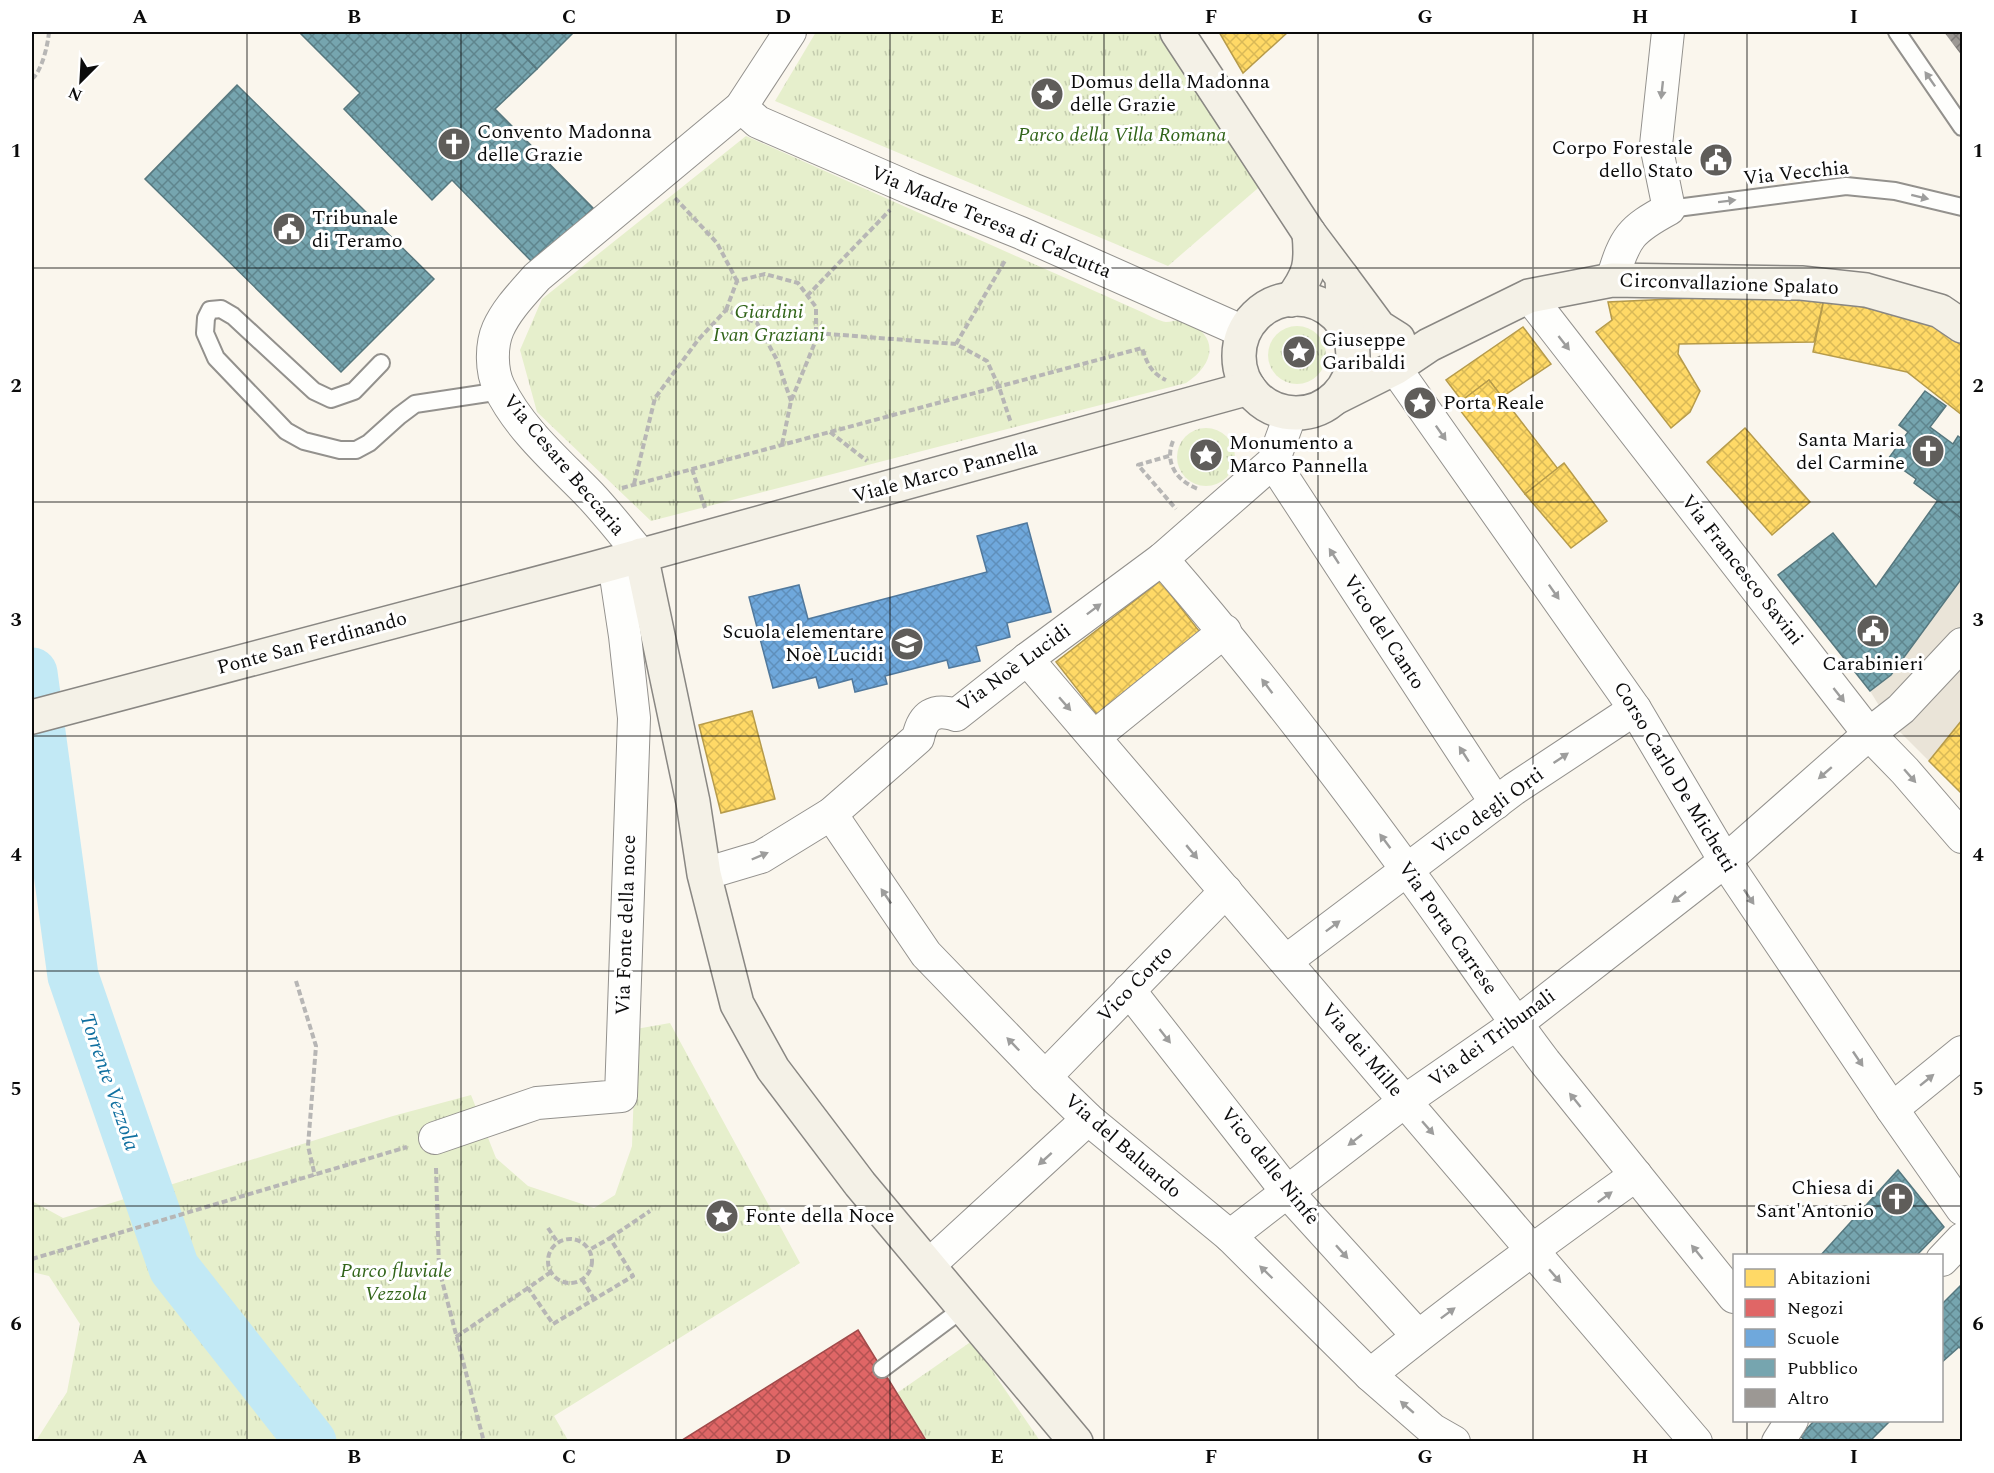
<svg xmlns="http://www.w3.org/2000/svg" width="1994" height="1473" viewBox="0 0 1994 1473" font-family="Spectral,serif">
<defs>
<pattern id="grass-tufts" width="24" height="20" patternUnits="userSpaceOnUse" patternTransform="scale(1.5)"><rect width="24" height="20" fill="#e6efcc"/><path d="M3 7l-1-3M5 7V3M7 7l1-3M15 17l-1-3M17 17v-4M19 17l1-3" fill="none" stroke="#c4ccae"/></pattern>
<pattern id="homes-cross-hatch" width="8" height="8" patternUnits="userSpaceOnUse" patternTransform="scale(1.5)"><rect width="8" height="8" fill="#ffd966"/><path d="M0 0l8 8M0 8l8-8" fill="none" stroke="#d9b957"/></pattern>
<pattern id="shops-cross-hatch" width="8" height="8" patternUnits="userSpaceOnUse" patternTransform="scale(1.5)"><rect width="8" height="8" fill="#e06666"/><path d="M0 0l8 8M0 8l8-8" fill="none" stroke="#b45252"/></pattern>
<pattern id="schools-cross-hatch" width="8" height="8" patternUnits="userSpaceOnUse" patternTransform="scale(1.5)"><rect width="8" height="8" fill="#6fa8dc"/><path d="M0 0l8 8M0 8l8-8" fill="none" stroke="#5f8fbb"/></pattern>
<pattern id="public-cross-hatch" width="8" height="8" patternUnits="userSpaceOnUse" patternTransform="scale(1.5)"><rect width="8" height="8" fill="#76a5af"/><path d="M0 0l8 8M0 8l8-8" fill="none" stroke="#5f858d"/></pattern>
<pattern id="building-cross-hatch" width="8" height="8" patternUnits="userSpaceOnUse" patternTransform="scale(1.5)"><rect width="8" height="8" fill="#9c9894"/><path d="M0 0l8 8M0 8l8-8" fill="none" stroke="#7d7a77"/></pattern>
</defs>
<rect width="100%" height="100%" fill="#faf6ed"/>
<!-- grass -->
<g fill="url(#grass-tufts)">
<polygon points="816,32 1177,32 1272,176 1168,266 775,101"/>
<path d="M 746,136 L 1144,313 C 1150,316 1159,321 1166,322 C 1173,322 1178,319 1185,321 C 1221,336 1214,365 1186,383 L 651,521 L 537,412 L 520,350 L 542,299 Z"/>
<circle cx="1297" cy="355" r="29"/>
<circle cx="1206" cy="457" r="29"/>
<polygon points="670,1023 800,1263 554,1416 569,1442 36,1441 67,1392 80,1324 49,1276 32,1272 32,1201 63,1218 393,1116 471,1095 496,1158 528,1186 594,1208 615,1195 632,1146 636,1029"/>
<polygon points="972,1341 1040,1441 927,1441 897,1393"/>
</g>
<!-- plaza -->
<polygon fill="#eae4d8" points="1962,578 1962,720 1929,761 1888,720 1870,691 1891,675"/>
<!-- homes -->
<g fill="url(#homes-cross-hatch)" stroke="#b69b4b" stroke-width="1.5">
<polygon points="1219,32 1288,32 1243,73"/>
<polygon points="1736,296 1824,299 1814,342 1679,344 1678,354 1700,391 1690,412 1671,428 1596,332 1612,320 1608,302"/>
<polygon points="1824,299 1930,321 1962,346 1962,415 1907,372 1813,352"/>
<polygon points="1523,327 1551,364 1502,397 1489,380 1462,401 1446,380"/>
<polygon points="1489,380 1558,469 1525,494 1456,405"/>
<polygon points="1745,428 1810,502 1772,535 1707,462"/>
<polygon points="1564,463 1607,521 1571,548 1525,494"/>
<polygon points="1160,581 1203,636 1099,717 1056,662"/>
<polygon points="752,711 775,799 721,813 699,725"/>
<polygon points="1962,720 1962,794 1929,761"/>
</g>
<!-- shops -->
<polygon fill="url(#shops-cross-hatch)" stroke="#a04b4b" stroke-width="1.5" points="858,1330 927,1442 679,1442"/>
<!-- schools -->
<polygon fill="url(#schools-cross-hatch)" stroke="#51799d" stroke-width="1.5" points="1027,523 1051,612 1007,623 1010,637 976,646 980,661 949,668 947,660 885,676 887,684 855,692 852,679 819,688 816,677 773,688 749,597 799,585 808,619 987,572 977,536"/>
<!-- public -->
<g fill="url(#public-cross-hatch)" stroke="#56777e" stroke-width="1.5">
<polygon points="299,32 501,32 537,69 495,109 593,208 535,265 452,180 432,200 344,109 360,93"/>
<polygon points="501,32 574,32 537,69"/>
<polygon points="237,85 434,279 341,372 145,179"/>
<polygon points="1925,391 1946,406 1930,427 1953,444 1958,436 1962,439 1962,519 1914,483 1916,479 1888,459 1908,432 1899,425"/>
<polygon points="1938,500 1962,519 1962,578 1891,675 1870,691 1778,575 1833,533 1876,587"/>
<polygon points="1898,1170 1944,1227 1916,1256 1820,1256"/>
<polygon points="1962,1284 1962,1350 1959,1347 1942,1362 1942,1304"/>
<polygon points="1815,1420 1891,1420 1869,1442 1807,1442 1800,1436"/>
</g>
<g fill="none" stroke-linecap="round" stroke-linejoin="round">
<!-- river -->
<polyline stroke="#c2e9f5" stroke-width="51" points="32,673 73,976 174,1268 311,1442"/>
</g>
<!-- building -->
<polygon fill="url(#building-cross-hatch)" points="1944,32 1962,32 1962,56"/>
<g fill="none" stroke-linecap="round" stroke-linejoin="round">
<!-- lane casing -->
<g stroke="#93918d" stroke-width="20">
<g id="lane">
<polyline points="1897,32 1962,127"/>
<polyline points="1669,209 1846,186 1895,191 1962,207"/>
<polyline points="381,363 354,391 331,399 314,391 233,316 221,309 210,310 206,318 205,333 216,358 286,431 304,441 340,450 356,450 369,443 399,416 415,404 501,391"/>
<polyline points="882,1369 965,1307"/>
</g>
</g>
<!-- street casing -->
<g stroke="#93918d" stroke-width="34">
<g id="street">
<polyline points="741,107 758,122 912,189 1021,233 1244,332"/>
<path d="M 1612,280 C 1625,237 1630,230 1669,209 L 1656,145 L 1668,32"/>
<polyline points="1529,296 1869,734 1905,771 1962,837"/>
<polyline points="1395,368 1635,709 1725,861 1892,1109 1962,1209"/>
<polyline points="1273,462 1496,803"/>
<path d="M 641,555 C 624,535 608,514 590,495 C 558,462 519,429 499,387 C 491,371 491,345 498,329 C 507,309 523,293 537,277 L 741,107 L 790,32"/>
<path d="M 1162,559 C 1248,658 1329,763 1407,870 C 1454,933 1497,999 1545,1062 L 1734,1297"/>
<polyline points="1027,659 1696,1442"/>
<polyline points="1094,737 1225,631"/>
<polyline points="831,814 926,954 1045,1077 1088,1119 1230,1236 1370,1375 1433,1430 1454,1442"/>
<path d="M 704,874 L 761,857 L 831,814 L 918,738 C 923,715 934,708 956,715 L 1027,659 L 1162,559 L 1273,462 L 1291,413"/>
<polyline points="1286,961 1514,789 1635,709"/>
<polyline points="1129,990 1288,1193 1418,1336"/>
<polyline points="1045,1077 1226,891"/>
<polyline points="1892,1109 1962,1052"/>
<polyline points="435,1138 537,1103 621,1096 634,718 625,636 614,563"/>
<polyline points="1230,1236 1405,1101 1516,1024 1725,861 1869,734 1901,709 1962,644"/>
<polyline points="1942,1260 1962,1239"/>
<polyline points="929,1265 1088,1119"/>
<path d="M 1370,1375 C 1456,1305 1545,1240 1636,1175"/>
<polyline points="1778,1442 1792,1420"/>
</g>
</g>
<!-- secondary casing -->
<g stroke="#898783" stroke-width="36">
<g id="secondary">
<polyline points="1177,32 1309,233 1342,277 1344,326"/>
<polyline points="1342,277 1379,327 1398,339"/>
<circle cx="1296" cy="356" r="57"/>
<path d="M 1291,300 C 1310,274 1312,265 1309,233"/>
<polyline points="1335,398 1395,368 1429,345 1529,296 1612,280 1801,283 1866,290 1940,311 1962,326"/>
<polyline points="641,555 693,802 704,874 737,1004 773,1069 860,1184 1076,1442"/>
<polyline points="32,717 592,569 1249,388"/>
</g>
</g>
<!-- path -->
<g stroke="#b7b6b5" stroke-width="4" stroke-dasharray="6 3" stroke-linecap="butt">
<path d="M 32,79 C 42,71 48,44 49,32"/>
<polyline points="675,198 717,243 737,281"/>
<polyline points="807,296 890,210"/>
<polyline points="726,310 737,281 765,274 798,283 816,307 816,340 791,401 782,445"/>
<polyline points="816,333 956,344 987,361 999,387 1011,423"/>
<polyline points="956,344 1006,259"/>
<polyline points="830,432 867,461"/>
<path d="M 1173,441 C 1164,463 1177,481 1198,489"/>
<polyline points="1169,456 1138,465 1176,509"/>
<polyline points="692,469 705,508"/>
<polyline points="634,484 655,398 698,340 726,310 757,323 777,360 791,401"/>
<path d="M 622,488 L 1142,348 C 1147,363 1151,373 1166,380"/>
<polyline points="296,981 316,1046 308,1146 315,1176"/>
<polyline points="436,1168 439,1269 484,1442"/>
<polyline points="548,1228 558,1243"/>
<polyline points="610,1238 650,1211"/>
<circle cx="570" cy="1261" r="22"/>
<polyline points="32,1259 407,1147"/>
<polyline points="551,1272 528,1288 553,1324 633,1276 610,1238 589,1250"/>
<polyline points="582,1279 594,1299"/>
<polyline points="456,1337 528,1288"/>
</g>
<!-- lane -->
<use href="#lane" stroke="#fefefc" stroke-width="16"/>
<!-- street -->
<use href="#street" stroke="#fefefc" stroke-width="32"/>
<!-- secondary -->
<use href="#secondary" stroke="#f4f1e7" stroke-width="33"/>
</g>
<!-- one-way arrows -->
<defs><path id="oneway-solid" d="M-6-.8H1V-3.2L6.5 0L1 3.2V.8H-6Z" transform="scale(1.5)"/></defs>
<g fill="#9d9d9c">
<use href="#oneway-solid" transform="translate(1930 79) rotate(-125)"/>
<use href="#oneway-solid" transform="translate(1662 90) rotate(96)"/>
<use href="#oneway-solid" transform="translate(1920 197) rotate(14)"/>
<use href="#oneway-solid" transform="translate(1727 201) rotate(-7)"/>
<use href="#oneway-solid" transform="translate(1564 343) rotate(52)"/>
<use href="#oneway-solid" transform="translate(1441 433) rotate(55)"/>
<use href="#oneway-solid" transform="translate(1334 556) rotate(-123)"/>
<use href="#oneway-solid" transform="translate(1554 592) rotate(55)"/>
<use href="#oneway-solid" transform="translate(1094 609) rotate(-37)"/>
<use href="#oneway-solid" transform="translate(1267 686) rotate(-127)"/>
<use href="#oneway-solid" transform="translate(1839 695) rotate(52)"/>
<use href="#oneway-solid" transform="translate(1065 704) rotate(49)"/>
<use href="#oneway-solid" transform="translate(1464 754) rotate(-123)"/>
<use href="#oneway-solid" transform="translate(1561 758) rotate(-34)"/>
<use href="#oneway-solid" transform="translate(1825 773) rotate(139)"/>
<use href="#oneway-solid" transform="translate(1910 776) rotate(49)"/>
<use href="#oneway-solid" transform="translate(1385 841) rotate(-127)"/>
<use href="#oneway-solid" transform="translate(1192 852) rotate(50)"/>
<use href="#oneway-solid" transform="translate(760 856) rotate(-23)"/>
<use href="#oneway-solid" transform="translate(886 896) rotate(-124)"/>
<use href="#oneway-solid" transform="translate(1679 897) rotate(142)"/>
<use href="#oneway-solid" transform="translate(1749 897) rotate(56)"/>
<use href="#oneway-solid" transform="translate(1333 926) rotate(-37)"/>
<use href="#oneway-solid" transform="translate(1165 1036) rotate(52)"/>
<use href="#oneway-solid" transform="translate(1013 1044) rotate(-134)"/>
<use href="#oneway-solid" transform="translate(1858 1059) rotate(56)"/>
<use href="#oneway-solid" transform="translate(1927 1080) rotate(-39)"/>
<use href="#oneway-solid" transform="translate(1575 1100) rotate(-129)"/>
<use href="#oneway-solid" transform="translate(1428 1128) rotate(49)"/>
<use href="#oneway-solid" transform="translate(1355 1140) rotate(142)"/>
<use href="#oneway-solid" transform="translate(1045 1159) rotate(138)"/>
<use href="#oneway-solid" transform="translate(1605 1197) rotate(-36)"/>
<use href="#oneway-solid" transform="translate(1342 1252) rotate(48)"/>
<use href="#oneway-solid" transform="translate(1697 1252) rotate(-129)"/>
<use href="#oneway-solid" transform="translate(1266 1272) rotate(-136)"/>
<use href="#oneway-solid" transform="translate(1555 1276) rotate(49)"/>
<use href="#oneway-solid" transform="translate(1448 1313) rotate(-37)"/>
<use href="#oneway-solid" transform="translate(1407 1407) rotate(-139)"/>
</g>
<!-- grid -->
<path fill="none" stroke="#0b0b0b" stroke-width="1.5" stroke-opacity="0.55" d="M 247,32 L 247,1442M 461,32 L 461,1442M 676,32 L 676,1442M 890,32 L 890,1442M 1104,32 L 1104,1442M 1318,32 L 1318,1442M 1533,32 L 1533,1442M 1747,32 L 1747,1256M 32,268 L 1962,268M 32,502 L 1962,502M 32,736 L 1962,736M 32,971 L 1962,971M 32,1206 L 1962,1206M 1747,1420 L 1747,1442"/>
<!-- icons -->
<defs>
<g id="sight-disc" transform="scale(1.725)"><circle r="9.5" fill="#5f5d5a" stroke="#fff"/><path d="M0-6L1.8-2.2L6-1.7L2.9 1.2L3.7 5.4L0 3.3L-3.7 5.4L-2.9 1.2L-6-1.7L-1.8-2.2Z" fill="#fff"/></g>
<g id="church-disc" transform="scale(1.725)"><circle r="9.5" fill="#5f5d5a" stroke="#fff"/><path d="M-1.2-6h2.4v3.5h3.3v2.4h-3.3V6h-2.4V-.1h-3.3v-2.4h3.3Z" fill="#fff"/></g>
<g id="civic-disc" transform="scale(1.725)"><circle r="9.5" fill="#5f5d5a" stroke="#fff"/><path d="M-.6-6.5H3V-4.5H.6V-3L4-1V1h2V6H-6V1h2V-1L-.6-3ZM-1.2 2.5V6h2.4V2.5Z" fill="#fff"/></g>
<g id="school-disc" transform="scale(1.725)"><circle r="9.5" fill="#5f5d5a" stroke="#fff"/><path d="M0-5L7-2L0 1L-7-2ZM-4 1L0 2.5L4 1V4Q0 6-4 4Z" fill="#fff"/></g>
</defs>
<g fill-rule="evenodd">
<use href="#sight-disc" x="1047" y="94"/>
<use href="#church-disc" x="454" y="144"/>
<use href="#civic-disc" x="1716" y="160"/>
<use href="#civic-disc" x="289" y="229"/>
<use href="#sight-disc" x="1299" y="352"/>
<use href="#sight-disc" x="1420" y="403"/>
<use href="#church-disc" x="1928" y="451"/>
<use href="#sight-disc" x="1206" y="455"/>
<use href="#civic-disc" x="1873" y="631"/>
<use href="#school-disc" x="907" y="644"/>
<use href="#church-disc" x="1897" y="1199"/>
<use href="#sight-disc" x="722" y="1216"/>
</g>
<g text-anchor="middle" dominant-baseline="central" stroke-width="6" stroke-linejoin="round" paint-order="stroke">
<!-- poi labels -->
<g font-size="20" fill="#0b0b0b" stroke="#fff" text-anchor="start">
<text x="1070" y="82">Domus della Madonna<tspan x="1070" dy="23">delle Grazie</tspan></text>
<text x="477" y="132">Convento Madonna<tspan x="477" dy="23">delle Grazie</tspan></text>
<text x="1693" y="148" text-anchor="end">Corpo Forestale<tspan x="1693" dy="23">dello Stato</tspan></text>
<text x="312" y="218">Tribunale<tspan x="312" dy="23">di Teramo</tspan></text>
<text x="1322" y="340">Giuseppe<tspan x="1322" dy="23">Garibaldi</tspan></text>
<text x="1443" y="403">Porta Reale</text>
<text x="1905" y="440" text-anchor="end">Santa Maria<tspan x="1905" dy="23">del Carmine</tspan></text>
<text x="1229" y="443">Monumento a<tspan x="1229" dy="23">Marco Pannella</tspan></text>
<text x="884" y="632" text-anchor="end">Scuola elementare<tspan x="884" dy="23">Noè Lucidi</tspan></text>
<text x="1873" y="664" text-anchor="middle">Carabinieri</text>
<text x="1874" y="1188" text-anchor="end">Chiesa di<tspan x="1874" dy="23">Sant'Antonio</tspan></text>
<text x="745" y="1216">Fonte della Noce</text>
</g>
<!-- park labels -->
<g font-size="20" font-style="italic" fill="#316419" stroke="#fff">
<text x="1122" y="135">Parco della Villa Romana</text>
<text x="769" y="312">Giardini<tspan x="769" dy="23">Ivan Graziani</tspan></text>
<text x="396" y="1271">Parco fluviale<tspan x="396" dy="23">Vezzola</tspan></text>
</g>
<!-- street labels -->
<g font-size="20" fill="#0b0b0b" stroke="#fff">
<text transform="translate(1796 173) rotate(-6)">Via Vecchia</text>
<text transform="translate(991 222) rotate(23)">Via Madre Teresa di Calcutta</text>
<text transform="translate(1729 284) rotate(2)">Circonvallazione Spalato</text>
<text transform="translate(564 465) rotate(50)">Via Cesare Beccaria</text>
<text transform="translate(945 472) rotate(-15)">Viale Marco Pannella</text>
<text transform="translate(1742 570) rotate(52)">Via Francesco Savini</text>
<text transform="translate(1384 632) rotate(57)">Vico del Canto</text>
<text transform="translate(312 643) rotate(-15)">Ponte San Ferdinando</text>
<text transform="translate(1014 668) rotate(-36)">Via Noè Lucidi</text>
<text transform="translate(1675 777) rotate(59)">Corso Carlo De Michetti</text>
<text transform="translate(1488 811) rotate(-36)">Vico degli Orti</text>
<text transform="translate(626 925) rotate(-88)">Via Fonte della noce</text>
<text transform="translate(1448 928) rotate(55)">Via Porta Carrese</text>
<text transform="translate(1135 984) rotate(-46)">Vico Corto</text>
<text transform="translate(1492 1038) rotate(-36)">Via dei Tribunali</text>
<text transform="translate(1362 1050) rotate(50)">Via dei Mille</text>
<text transform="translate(1123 1146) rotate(41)">Via del Baluardo</text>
<text transform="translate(1270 1166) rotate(51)">Vico delle Ninfe</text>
</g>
<!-- water labels -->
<g font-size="21" font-style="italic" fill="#1070a0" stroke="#fff">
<text transform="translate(109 1082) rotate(71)">Torrente Vezzola</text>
</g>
</g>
<!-- border -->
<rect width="1994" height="1473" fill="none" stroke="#ffffff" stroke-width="66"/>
<!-- legend -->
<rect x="1733" y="1254" width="210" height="168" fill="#ffffff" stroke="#9d9d9d" stroke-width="1.5"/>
<rect x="1745" y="1269" width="30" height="18" fill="#ffd966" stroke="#9d9d9d" stroke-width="1.5"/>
<text x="1787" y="1284" font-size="18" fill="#0b0b0b">Abitazioni</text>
<rect x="1745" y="1299" width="30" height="18" fill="#e06666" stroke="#9d9d9d" stroke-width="1.5"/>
<text x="1787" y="1314" font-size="18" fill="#0b0b0b">Negozi</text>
<rect x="1745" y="1329" width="30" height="18" fill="#6fa8dc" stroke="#9d9d9d" stroke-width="1.5"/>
<text x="1787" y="1344" font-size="18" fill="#0b0b0b">Scuole</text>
<rect x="1745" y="1359" width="30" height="18" fill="#76a5af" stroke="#9d9d9d" stroke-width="1.5"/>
<text x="1787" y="1374" font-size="18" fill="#0b0b0b">Pubblico</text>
<rect x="1745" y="1389" width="30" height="18" fill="#9c9894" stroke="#9d9d9d" stroke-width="1.5"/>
<text x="1787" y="1404" font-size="18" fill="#0b0b0b">Altro</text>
<!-- north arrow -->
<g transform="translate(81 81) rotate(204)" stroke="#ffffff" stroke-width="4.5" paint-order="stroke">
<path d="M0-4.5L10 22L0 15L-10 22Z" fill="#0b0b0b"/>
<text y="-9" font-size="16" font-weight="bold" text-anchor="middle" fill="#0b0b0b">N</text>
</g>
<rect x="33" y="33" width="1928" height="1407" fill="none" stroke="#0b0b0b" stroke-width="2"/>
<g font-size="20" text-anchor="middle" font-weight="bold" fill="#0b0b0b">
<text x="140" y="23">A</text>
<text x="354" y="23">B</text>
<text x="569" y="23">C</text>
<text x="783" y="23">D</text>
<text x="997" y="23">E</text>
<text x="1211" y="23">F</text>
<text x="1425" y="23">G</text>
<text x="1640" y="23">H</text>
<text x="1854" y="23">I</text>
<text x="16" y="157">1</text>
<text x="1978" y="157">1</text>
<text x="16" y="392">2</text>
<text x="1978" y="392">2</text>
<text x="16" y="626">3</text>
<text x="1978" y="626">3</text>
<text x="16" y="861">4</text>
<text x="1978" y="861">4</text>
<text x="16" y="1095">5</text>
<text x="1978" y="1095">5</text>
<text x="16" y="1330">6</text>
<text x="1978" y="1330">6</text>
<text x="140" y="1463">A</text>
<text x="354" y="1463">B</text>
<text x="569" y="1463">C</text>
<text x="783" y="1463">D</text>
<text x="997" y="1463">E</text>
<text x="1211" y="1463">F</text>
<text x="1425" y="1463">G</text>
<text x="1640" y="1463">H</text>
<text x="1854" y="1463">I</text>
</g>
</svg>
